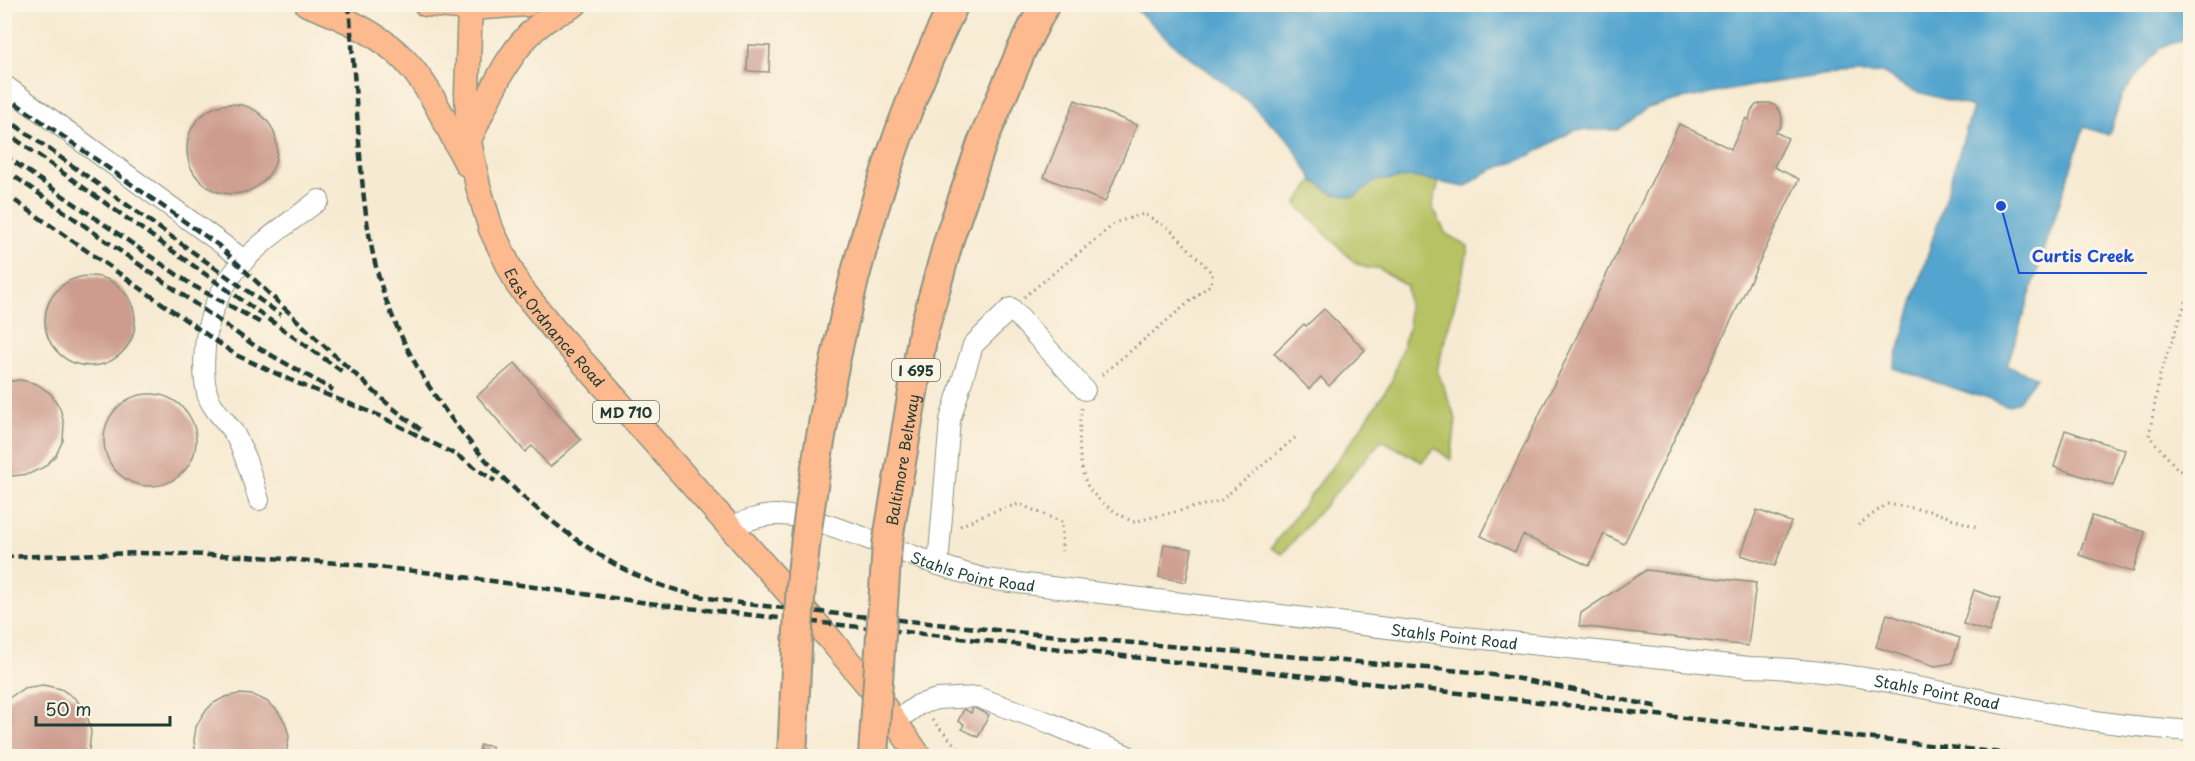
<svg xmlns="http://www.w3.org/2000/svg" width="2195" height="761" viewBox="0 0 2195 761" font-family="'Playpen Sans',sans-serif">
<rect width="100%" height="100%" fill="#fcf5e5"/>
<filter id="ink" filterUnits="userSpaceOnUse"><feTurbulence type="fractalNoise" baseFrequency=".0167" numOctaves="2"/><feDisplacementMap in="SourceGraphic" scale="12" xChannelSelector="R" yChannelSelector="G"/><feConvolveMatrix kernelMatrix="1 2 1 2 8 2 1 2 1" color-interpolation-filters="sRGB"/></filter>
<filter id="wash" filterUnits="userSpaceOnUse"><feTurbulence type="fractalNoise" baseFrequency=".008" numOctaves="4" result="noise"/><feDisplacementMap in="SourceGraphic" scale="24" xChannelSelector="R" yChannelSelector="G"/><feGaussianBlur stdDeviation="1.35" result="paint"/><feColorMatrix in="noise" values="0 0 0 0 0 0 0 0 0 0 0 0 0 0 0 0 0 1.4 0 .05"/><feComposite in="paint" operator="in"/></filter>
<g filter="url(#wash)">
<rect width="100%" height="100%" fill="#f7ead2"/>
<!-- green -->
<polygon fill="#b6c264" stroke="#6a804c" stroke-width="1.5" points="1357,125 1507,164 1487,172 1465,187 1439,182 1432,206 1446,234 1468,246 1465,265 1437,370 1456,419 1451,460 1435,448 1422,462 1382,440 1282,554 1271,548 1356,435 1391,383 1409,326 1407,286 1378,268 1367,268 1355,263 1296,204 1313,180 1333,194"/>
<!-- water -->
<polygon fill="#53a4ce" stroke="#397081" stroke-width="1.5" points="2190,4 2190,38 2161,47 2139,73 2122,95 2109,135 2084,127 2007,366 2036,377 2018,402 2008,406 1893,368 1973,107 1911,90 1882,73 1818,76 1762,84 1677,100 1647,108 1617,130 1574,130 1533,154 1487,172 1465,187 1412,177 1376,181 1354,197 1333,194 1313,180 1290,141 1244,98 1175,46 1136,9 1134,5"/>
<g id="blocks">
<!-- building -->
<g fill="#cd9c8e">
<polygon points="748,45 770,46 769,72 747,71"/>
<polygon points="1075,100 1137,125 1105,202 1044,177"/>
<polygon points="1763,103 1770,103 1777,107 1781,113 1782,120 1780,127 1775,132 1788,138 1774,167 1799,179 1624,544 1604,534 1589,566 1523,535 1515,552 1481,536 1679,124 1731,149 1746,118 1749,120 1751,111 1756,105"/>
<circle cx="232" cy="149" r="45"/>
<circle cx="90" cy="321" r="45"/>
<polygon points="1324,309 1365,350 1329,386 1321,377 1309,389 1274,353 1304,324 1306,326"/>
<polygon points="515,363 581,440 550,467 532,446 525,452 477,396"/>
<polygon points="21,380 37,384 51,394 60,408 64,424 63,440 56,455 44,467 29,474 12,476 4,473 4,382"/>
<circle cx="150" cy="440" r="46"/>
<polygon points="2065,430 2125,450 2113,486 2054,467"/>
<polygon points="1757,510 1791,522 1775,566 1741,555"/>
<polygon points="2092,516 2145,532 2133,572 2079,555"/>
<polygon points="1164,544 1192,549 1186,582 1159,577"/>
<polygon points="1646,570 1756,583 1748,646 1579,626 1581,613"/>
<polygon points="1974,590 2000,599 1989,632 1963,624"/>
<polygon points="1887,614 1960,638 1952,663 1935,666 1876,647"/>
<polygon points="43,685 61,689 76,699 87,714 91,732 89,750 86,756 4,756 4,703 9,698 24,688"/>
<polygon points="239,694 253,695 266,701 277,710 285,722 289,736 286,756 196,756 194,741 196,727 203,714 212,704 225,697"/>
<polygon points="973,707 989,715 978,737 962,729 964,724 958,721 964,709 971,713"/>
<polygon points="480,745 492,746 492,756 479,756"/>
</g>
</g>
</g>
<g filter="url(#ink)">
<use href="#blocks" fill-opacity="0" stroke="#8b9483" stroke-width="1.5"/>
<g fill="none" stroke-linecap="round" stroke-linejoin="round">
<!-- minor casing -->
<g stroke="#8b9483" stroke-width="22">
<g id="minor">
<polyline points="4,85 244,260"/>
<path d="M 259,500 C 252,478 246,455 235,435 C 227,421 211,409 207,393 C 203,377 204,363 205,347 C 212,271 264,242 319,200"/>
<path id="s1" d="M 728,528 C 743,522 757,516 773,515 C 804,514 833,527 863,537 C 903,552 943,568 986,579 L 1445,635 L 1749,667 C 1864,669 1977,702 2091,720 C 2124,726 2157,728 2190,731"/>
<polyline points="938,565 950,420 973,345 1011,308 1085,390"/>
<polyline points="896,721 918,705 937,699 977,697 1050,723 1128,756"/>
</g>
</g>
<!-- major casing -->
<g stroke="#8b9483" stroke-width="27">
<g id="major">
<path d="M 307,4 C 337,15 372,30 396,52 C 429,80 447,127 467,164"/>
<polyline points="426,4 470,8 527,4"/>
<path id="s2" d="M 470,4 L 467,93 L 469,141 L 478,186 L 491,229 L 518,285 L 556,332 L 830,639 L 873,691 L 919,756"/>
<path d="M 470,138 C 489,98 508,46 546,20 C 555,14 566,10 575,4"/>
</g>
</g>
<!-- path -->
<g stroke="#8b9483" stroke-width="3" stroke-dasharray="1.5 4.5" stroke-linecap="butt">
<polyline points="2190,290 2160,375 2149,436 2175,466 2190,479"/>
<polyline points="1024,297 1117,222 1144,214 1171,230 1212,273 1211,284 1099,377"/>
<path d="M 1082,408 C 1078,429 1077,474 1091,491 C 1102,505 1117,513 1133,522 L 1220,501 L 1296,437"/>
<polyline points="1858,525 1887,504 1931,511 1979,528"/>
<polyline points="960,526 988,513 1019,504 1062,522 1062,551"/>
<polyline points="932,720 965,756"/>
</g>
<!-- minor -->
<use href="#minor" stroke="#fff" stroke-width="20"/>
<!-- major -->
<use href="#major" stroke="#fcba8e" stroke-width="24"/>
<!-- rail -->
<g stroke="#1f3d34" stroke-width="4.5" stroke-dasharray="9 4.5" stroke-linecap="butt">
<path d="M 349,4 C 352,45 355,86 358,127 C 362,185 366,244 386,300 C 421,394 486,472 566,532 C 591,550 616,567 645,579 C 692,599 743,604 794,609 C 829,613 865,617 900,620 C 1090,641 1281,655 1472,672 L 1520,679 L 1659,707"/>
<polyline points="4,95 218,245 320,342 389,405 421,430"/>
<polyline points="4,117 281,315"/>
<polyline points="4,131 343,372"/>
<polyline points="4,155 192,285 261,323"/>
<polyline points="4,169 255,346 333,390"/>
<polyline points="4,193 236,355 297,383 378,415 458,456 495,481"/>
<polyline points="4,557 140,553 246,556 349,564 442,574 670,606 2029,756"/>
</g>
<!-- highway-bridge casing -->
<g stroke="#8b9483" stroke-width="32" stroke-linecap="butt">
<g id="highway-bridge">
<path d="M 792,756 C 796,681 797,605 807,530 C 830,350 873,168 954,4"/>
<path id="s3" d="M 873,756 L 887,545 L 923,333 L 950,236 L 982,143 L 1022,49 L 1045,4"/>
</g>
</g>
<!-- highway-bridge -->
<use href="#highway-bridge" stroke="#fcba8e" stroke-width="28"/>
</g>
</g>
<g text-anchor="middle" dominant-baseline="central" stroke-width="6" stroke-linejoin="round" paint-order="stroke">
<!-- shield labels -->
<g fill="#fcf5e5" stroke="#617469" stroke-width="1.5">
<rect x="892" y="359" width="48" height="22" rx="4.5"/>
<rect x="593" y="401" width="66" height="22" rx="4.5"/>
</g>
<g font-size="14" font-weight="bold" fill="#1f3d34">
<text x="916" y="370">I 695</text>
<text x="626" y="412">MD 710</text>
</g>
<!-- street labels -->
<g font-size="15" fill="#1f3d34" stroke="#fcf5e5">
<text stroke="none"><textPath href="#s2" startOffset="346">East Ordnance Road</textPath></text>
<text stroke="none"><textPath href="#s3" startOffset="298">Baltimore Beltway</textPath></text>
<text stroke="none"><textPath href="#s1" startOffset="256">Stahls Point Road</textPath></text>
<text stroke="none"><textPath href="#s1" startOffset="742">Stahls Point Road</textPath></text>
<text stroke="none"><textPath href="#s1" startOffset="1228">Stahls Point Road</textPath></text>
</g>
</g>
<!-- callouts -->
<path fill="none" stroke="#1d4ed8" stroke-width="2" d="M2001 206L2019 273H2147"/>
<circle fill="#1d4ed8" stroke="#fcf5e5" stroke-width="2" cx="2001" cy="206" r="6"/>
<g font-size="16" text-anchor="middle" font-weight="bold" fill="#1d4ed8" stroke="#fcf5e5" stroke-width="6" stroke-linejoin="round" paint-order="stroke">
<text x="2083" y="262">Curtis Creek</text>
</g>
<!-- margin -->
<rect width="2195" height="761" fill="none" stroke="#fcf5e5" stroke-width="24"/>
<!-- scale -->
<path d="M36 716v9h134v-9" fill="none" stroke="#1f3d34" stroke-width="3"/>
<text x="45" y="716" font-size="18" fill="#1f3d34" stroke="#fcf5e5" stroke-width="4.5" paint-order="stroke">50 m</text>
</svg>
